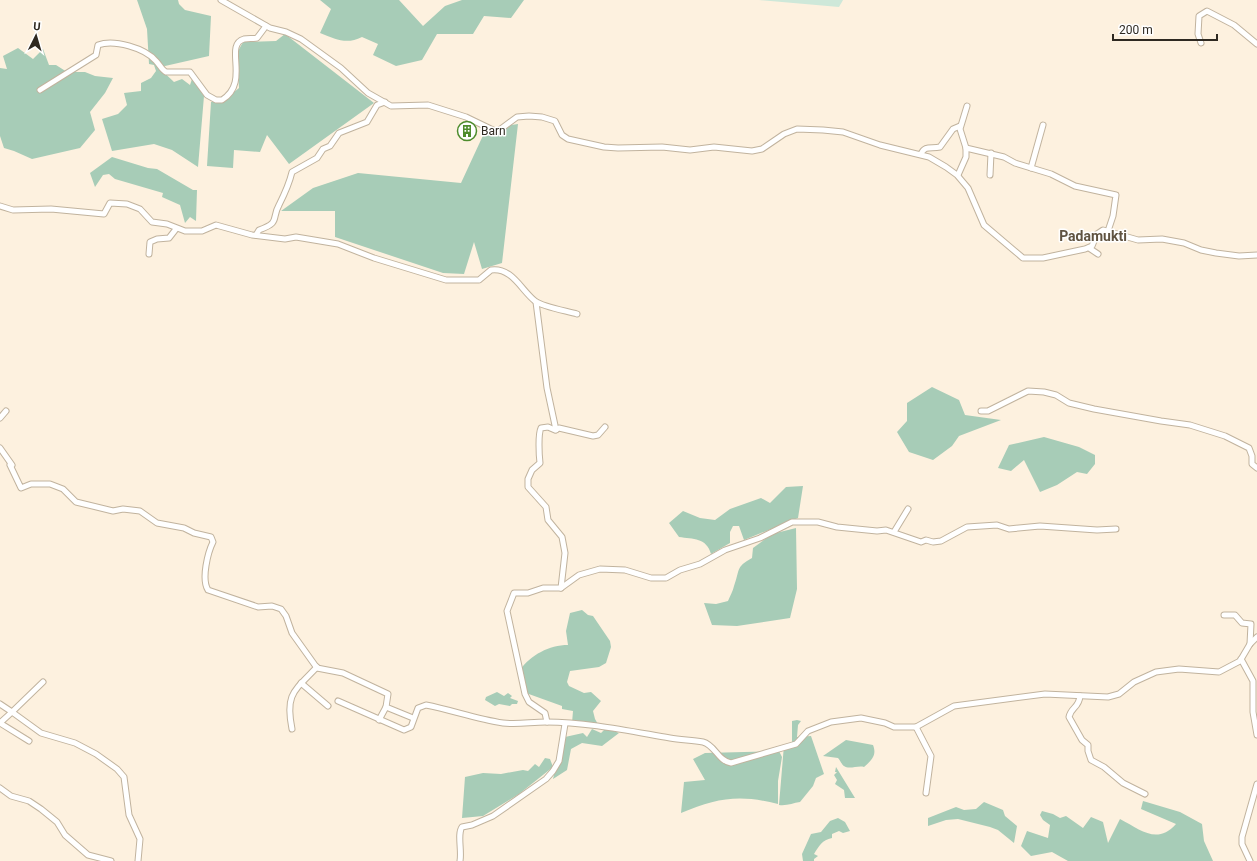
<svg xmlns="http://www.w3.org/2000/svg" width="1257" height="861" viewBox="0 0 1257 861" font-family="Roboto,sans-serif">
<rect width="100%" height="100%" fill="#fdf1df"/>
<!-- green -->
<polygon fill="#cee8d9" points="759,0 843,0 839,7"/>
<!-- forest -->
<g fill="#a7ccb7">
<polygon points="137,0 178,0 179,4 185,10 211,16 209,56 165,66 156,65 174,82 182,79 190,85 192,79 204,96 198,167 172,150 154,144 112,151 102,119 118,114 127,105 124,93 141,91 141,83 151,78 156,71 154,65 149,64 147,29"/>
<path d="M 320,0 L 399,0 L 423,26 L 445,6 L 462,0 L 524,0 L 511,18 L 484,16 L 473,34 L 437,34 L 422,60 L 396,66 L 373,55 L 378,44 L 362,37 C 346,45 336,39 320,33 L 331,9 Z"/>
<polygon points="285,34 374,103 289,164 267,135 260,152 234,150 233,168 207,166 211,102 222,102 239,88 237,53 243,42 276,41"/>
<polygon points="18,48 33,59 43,49 49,65 56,65 67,72 85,72 95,76 113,78 105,93 90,112 95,130 80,148 32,159 14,151 4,148 0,136 0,68 7,69 3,56"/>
<polygon points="518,124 502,263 482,269 474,242 464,274 443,273 335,237 335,211 281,211 313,188 358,173 461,183 486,129"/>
<polygon points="112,157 148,168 157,169 193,190 197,190 196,221 190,217 185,223 180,205 162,197 163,193 115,179 109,174 103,175 95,187 90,173"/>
<polygon points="932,387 959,400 965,415 1001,420 959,436 952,446 933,460 909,452 897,432 907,421 907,403"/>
<polygon points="1044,437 1079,447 1095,455 1095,464 1087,474 1077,472 1057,485 1040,492 1024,460 1011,471 998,468 1009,445"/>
<path d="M 803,486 L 798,518 L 744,540 L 739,526 L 733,526 L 730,532 L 730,543 L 711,554 C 707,538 693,539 679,537 L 669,523 L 683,511 L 700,518 L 715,520 L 730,509 L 761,498 L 770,503 L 786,487 Z"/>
<path d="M 796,528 L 797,589 L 790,618 L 737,626 L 712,625 L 704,603 L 716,604 L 728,601 C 730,596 733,591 734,586 C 740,571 735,567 752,558 L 753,548 L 772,534 Z"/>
<path d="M 582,610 L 588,615 L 593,616 L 610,641 L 611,647 L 606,663 L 599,667 L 570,671 L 567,682 L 569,686 L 584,693 L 591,692 L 601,701 L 593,711 L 595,719 L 599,726 L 572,723 L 573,711 L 562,709 L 562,706 L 526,693 L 520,670 C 531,655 549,645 568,645 L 566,631 L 570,613 Z"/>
<polygon points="497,692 504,696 508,693 512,696 510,698 518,701 517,704 512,704 510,706 499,704 495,706 485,700 486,697"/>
<path d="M 797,720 L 801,721 L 798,725 L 797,737 L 811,736 L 824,774 L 816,778 L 813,786 L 800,802 C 793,803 787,806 779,805 L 784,745 L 792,744 L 792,721 Z"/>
<polygon points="606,728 619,733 602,746 582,743 571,749 567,770 553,779 561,745 565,737 583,733 587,737 592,729 601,733"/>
<path d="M 846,740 L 873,745 C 877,755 872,760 864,767 C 858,765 849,770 844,766 C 842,765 840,760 838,758 L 823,756 Z"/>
<path d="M 779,751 L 782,757 L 778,781 L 778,804 C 739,794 717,798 681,813 L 684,782 L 705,780 L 693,759 L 705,753 Z"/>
<polygon points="545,758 550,759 553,767 519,794 483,816 462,818 465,777 483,773 501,774 523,770 528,771 535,764 539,767"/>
<polygon points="836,767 855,798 845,798 844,790 835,784 837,780 834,775 837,772 835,772"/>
<path d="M 1143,801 L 1180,812 L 1202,824 L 1204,841 L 1213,861 L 1068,861 L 1052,852 L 1031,856 L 1021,846 L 1027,831 L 1048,838 L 1050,825 L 1043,820 L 1040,815 L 1042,811 L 1053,814 L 1060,818 L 1066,816 L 1083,828 L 1091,817 L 1103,822 L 1108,843 L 1120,819 C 1141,830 1157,845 1176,824 L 1141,809 Z"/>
<polygon points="984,802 1003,810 1005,816 1017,826 1014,843 998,830 990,827 958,819 946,820 928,826 928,818 956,807 964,810 976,809"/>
<path d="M 838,818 L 845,822 L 850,831 L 843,833 L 839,831 L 832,834 L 832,838 C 822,840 819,846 814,854 L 818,856 L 814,859 L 814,861 L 803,861 L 802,854 L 811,834 L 821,832 L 830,821 Z"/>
</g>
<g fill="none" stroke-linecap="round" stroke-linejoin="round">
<!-- minor casing -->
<g stroke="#c1b39e" stroke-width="7">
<g id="minor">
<polyline points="221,0 270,28 286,32 301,39 341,68 368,93 391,106 428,105 466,117 495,131 498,131 517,117 529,116 542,117 555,121 562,135 568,139 604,147 618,148 662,147 690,150 714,147 752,151 762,149 784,134 797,129 823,130 843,132 880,145 929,157 946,167 957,175 968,188 984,225 1023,258 1043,258 1085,249 1092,246 1097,234 1103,230 1138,240 1162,239 1184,243 1201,250 1216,253 1239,256 1257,255"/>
<polyline points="1201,43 1198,34 1199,16 1207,11 1234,25 1257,44"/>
<path d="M 40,90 L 96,55 L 98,45 C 114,39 145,48 156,61 C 160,65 162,70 166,72 L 190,72 L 207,95 L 216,100 L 222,100 C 251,82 223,45 244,39 C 248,38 253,39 257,38 L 266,26"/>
<polyline points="966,148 1004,157 1015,163 1051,174 1075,186 1116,195 1113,216 1108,231"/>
<path d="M 921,154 C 925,145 931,149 940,147 L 953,129 L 960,126"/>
<polyline points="1031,168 1043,125"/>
<polyline points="958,175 966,157 966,148 960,129 967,106"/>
<polyline points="990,175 991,153"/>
<path d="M 0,206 L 13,210 L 51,209 L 104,214 L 110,203 L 127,204 L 140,209 L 152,222 L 167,224 L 185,231 L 202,231 L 216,225 L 252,235 L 285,239 L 296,237 L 338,244 L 374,258 L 446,280 L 479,280 L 491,270 C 512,267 521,290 535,301 C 543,307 567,311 577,314"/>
<path d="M 256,235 L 259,230 C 281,222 271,219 279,205 C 285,193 289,185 292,172 L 317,158 L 323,149 L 330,146 L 339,133 L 367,122 L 377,105 L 385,102"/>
<polyline points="1089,248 1098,254"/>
<polyline points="149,254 150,242 157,239 169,238 176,229"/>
<polyline points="536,302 547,388 556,430"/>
<polyline points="981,411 988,411 1028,391 1044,392 1056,395 1069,403 1094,409 1161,421 1190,425 1225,436 1249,448 1252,456 1252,464 1257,468"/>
<polyline points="0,418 6,411"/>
<polyline points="0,448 12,465"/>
<path d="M 10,465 L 21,488 L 31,484 L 50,484 L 63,489 L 76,502 L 113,511 L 123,509 L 140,511 L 157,523 L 184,528 L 194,533 L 211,537 L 213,542 C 208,552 201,579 208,590 L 258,607 L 272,606 L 281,609 L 286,616 L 292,633 L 317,668 L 343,673 L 388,694 L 386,707 L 413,718"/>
<polyline points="894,532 908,509"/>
<polyline points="561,588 579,575 600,569 625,570 651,578 666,578 680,570 700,564 725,550 760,538 792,522 818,522 837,527 877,531 886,530 921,542 926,540 933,542 941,541 967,527 997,525 1009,529 1040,526 1097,530 1116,529"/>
<polyline points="1224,615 1235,615 1242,623 1251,624 1250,644"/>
<polyline points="1241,659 1253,681 1253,712 1257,735"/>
<polyline points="301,683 328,706"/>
<path d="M 1080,696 C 1079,708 1071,707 1069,717 L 1082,740 L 1088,745 L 1088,751 L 1091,760 L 1104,767 L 1123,783 L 1145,794"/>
<path d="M 338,701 L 404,730 L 411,727 L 418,708 L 426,705 C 452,710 476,719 503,723 C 517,725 531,722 546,722 C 587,722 629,731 670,738 C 681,740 692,740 703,742 C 715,745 718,761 731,763 L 796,744 L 808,731 L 831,722 L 861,718 L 885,723 L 894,727 L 916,727 L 954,706 L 1045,694 L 1108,697 L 1119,694 L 1134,682 L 1156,672 L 1179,669 L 1219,672 L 1240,661 L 1250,644 L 1257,637"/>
<polyline points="0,704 12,712 43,682"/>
<polyline points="379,720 386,707"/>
<path d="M 547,722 L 545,713 L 529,702 L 525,694 L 507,611 L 514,593 L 528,593 L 543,588 L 561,588 L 565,553 L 562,537 L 548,520 L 546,507 L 528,487 L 528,479 L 532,470 L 540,463 C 539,455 538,434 541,428 L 548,427 L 555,430 L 559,428 L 593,436 L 598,435 L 605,427"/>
<polyline points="0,723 12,712 41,733 75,743 96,754 117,769 124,777 129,815 140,839 138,861"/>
<polyline points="0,723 29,741"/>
<polyline points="916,727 931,756 926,793"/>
<path d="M 292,729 C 285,694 294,691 317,667"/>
<polyline points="0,788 11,796 29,801 41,809 57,822 65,835 88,855 111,861"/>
<path d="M 460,861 C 462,850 457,834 462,827 L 472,825 L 493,816 L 546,779 L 553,771 L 559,761 L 565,724"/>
<polyline points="1250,861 1242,844 1242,837 1257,784"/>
</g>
</g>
<!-- minor -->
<use href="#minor" stroke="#fff" stroke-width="5"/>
</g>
<!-- icons -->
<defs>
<g id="building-ring" transform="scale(1)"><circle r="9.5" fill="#fff" stroke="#4e8c2c" stroke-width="1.5"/><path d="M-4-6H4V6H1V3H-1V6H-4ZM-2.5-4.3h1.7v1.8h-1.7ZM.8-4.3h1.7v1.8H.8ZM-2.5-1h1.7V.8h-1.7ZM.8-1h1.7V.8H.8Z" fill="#4e8c2c"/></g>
</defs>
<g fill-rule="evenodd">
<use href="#building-ring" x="467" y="131"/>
</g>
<g text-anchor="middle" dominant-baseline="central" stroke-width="3" stroke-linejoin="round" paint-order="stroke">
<!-- poi labels -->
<g font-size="12" fill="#2e2921" stroke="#fff" text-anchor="start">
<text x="481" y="131">Barn</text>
</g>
<!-- quarter labels -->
<g font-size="14" font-weight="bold" fill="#605341" stroke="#fff">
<text x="1093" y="236">Padamukti</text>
</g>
</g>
<!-- north arrow -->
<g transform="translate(36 36) rotate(5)" stroke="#ffffff" stroke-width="3" paint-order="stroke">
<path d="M0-3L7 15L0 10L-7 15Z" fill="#2e2921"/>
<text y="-6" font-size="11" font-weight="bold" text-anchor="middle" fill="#2e2921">U</text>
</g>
<!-- scale -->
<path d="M1113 34v6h104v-6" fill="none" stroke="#2e2921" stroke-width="2"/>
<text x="1119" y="34" font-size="12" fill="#2e2921" stroke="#ffffff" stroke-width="3" paint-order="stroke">200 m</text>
</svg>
